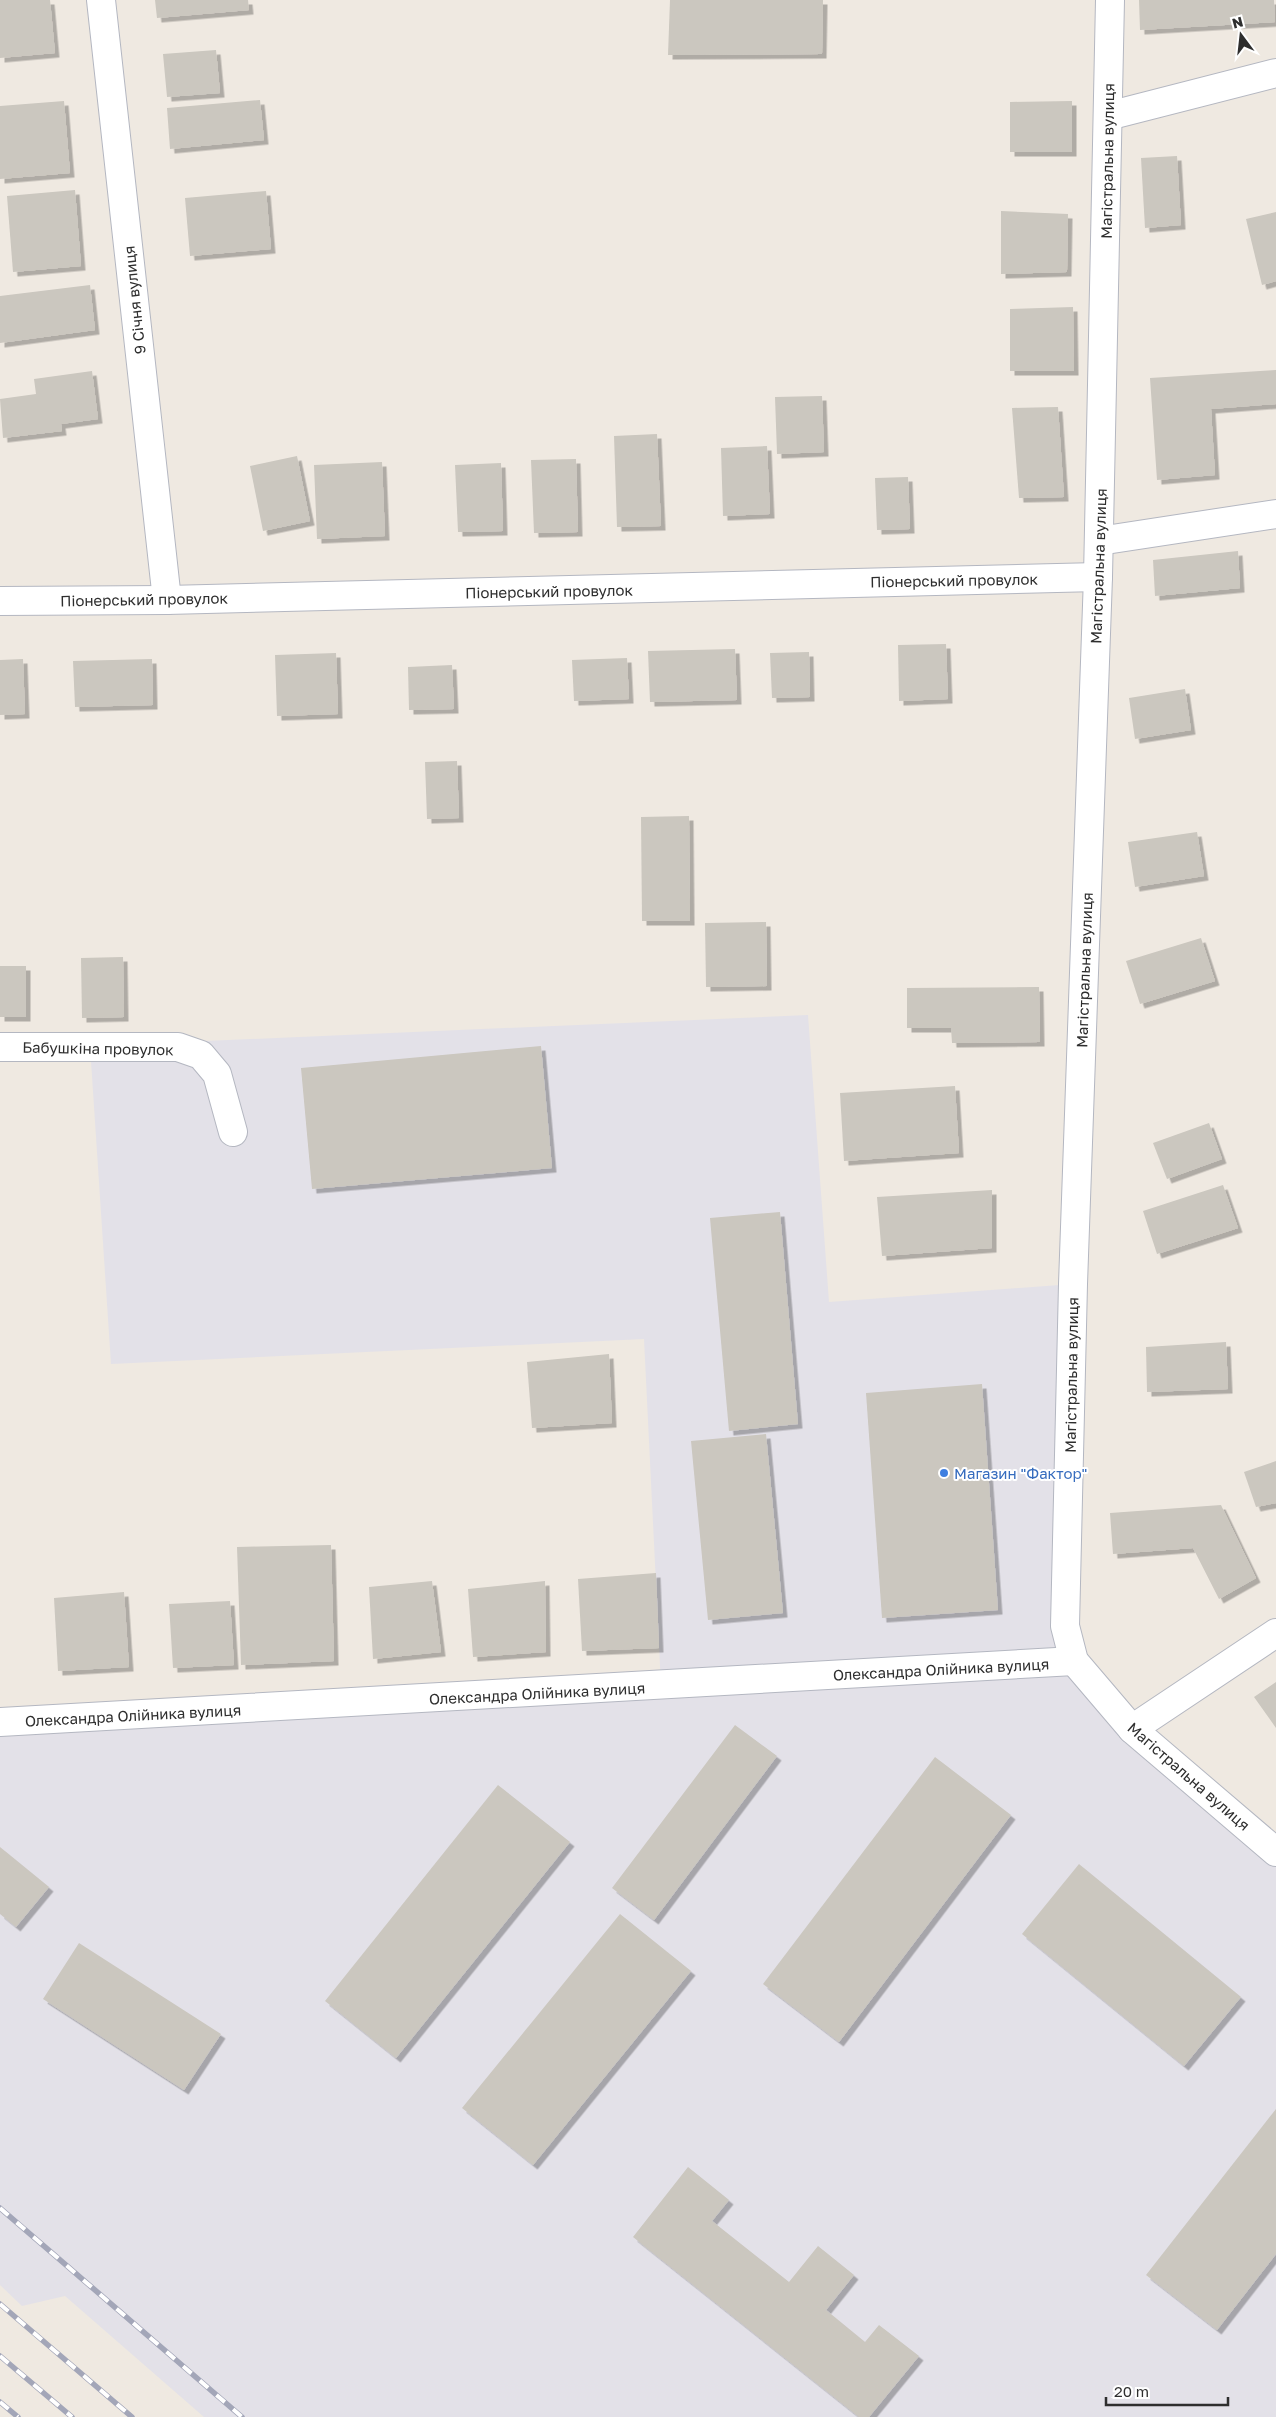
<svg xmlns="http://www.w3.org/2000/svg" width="1276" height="2417" viewBox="0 0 1276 2417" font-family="'Golos Text',sans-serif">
<defs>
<filter id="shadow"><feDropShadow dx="4.5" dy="4.5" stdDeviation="0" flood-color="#0004"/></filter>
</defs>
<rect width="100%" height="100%" fill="#efe9e1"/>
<!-- industrial -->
<polygon fill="#e3e1e8" points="808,1015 829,1302 1073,1284 1074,1661 1276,1852 1276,2417 204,2417 65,2296 22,2306 0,2285 0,1723 661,1686 644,1339 111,1364 90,1046"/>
<!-- building -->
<g fill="#cbc7bf" filter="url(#shadow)">
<polygon points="0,0 50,0 55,53 0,58"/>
<polygon points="155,0 248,0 249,10 157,18"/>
<polygon points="670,0 823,0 822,54 668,55"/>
<polygon points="1139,0 1274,0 1275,22 1140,30"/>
<polygon points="216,50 220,93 167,97 163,54"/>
<polygon points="260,100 264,140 170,149 167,108"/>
<polygon points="64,101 70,173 0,179 0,106"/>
<polygon points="1072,101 1072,152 1010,152 1010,102"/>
<polygon points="1177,156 1181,225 1145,228 1141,158"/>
<polygon points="75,190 81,266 13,272 7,196"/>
<polygon points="266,191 271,249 190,256 185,198"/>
<polygon points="1001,211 1068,214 1067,272 1001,274"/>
<polygon points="1276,212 1276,281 1262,285 1246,219"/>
<polygon points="90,285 95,330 0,343 0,296"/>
<polygon points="1073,307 1074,371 1010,371 1010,309"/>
<polygon points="1276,370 1276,404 1211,409 1215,475 1157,480 1150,378"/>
<polygon points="92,371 98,419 61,424 62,431 3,438 0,399 36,394 34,379"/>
<polygon points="822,396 824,452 777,454 775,397"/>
<polygon points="1058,407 1064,497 1019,498 1012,408"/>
<polygon points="657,434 661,526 617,527 614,436"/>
<polygon points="767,446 770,514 723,516 721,448"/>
<polygon points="297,456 310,521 263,531 250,466"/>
<polygon points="576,459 578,532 534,533 531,460"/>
<polygon points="382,462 385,536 317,539 314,465"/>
<polygon points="501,463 503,531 458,532 455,465"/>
<polygon points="908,477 910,529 877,530 875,478"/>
<polygon points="1238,551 1240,588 1155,596 1153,560"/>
<polygon points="946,644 948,699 899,701 898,645"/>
<polygon points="735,649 737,700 650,702 648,651"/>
<polygon points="809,652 810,697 772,698 770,653"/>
<polygon points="336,653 338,714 277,716 275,655"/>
<polygon points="627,658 629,699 574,701 572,660"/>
<polygon points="23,659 25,714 0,715 0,660"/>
<polygon points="152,659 153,705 75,707 73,661"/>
<polygon points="452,665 454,709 409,710 408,667"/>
<polygon points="1185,689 1191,730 1135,739 1129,698"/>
<polygon points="457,761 459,818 427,819 425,762"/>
<polygon points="689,816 690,921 642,921 641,817"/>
<polygon points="1197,832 1204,876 1135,887 1128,842"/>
<polygon points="766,922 767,986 706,987 705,923"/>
<polygon points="1201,938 1215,981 1140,1004 1126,961"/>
<polygon points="123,957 124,1017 82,1018 81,958"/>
<rect x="0" y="966" width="26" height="51"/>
<polygon points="1039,987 1040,1042 952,1043 951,1028 907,1028 907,988"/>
<polygon points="541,1046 552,1168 312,1189 301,1068"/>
<polygon points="955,1086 959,1153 844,1161 840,1093"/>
<polygon points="1209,1123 1222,1159 1167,1179 1153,1143"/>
<polygon points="1223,1185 1238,1228 1157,1254 1143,1211"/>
<polygon points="992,1190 992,1248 882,1256 877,1197"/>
<polygon points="780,1212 798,1424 729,1431 710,1218"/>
<polygon points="1226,1342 1228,1389 1147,1392 1146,1347"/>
<polygon points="609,1354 612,1423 532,1428 527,1362"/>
<polygon points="982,1384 998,1610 882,1618 866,1393"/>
<polygon points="766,1434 783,1613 708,1620 691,1441"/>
<polygon points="1276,1461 1276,1503 1256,1507 1244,1472"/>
<polygon points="1221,1505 1256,1578 1219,1599 1193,1548 1113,1554 1110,1513"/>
<polygon points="331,1545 334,1661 241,1665 237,1547"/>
<polygon points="656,1573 659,1648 582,1651 578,1579"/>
<polygon points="432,1581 441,1652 373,1659 369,1587"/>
<polygon points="545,1581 546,1652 473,1657 468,1589"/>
<polygon points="124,1592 129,1667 58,1671 54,1598"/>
<polygon points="230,1601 234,1665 173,1668 169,1604"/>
<polygon points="1276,1682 1276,1728 1254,1697"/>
<polygon points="735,1725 777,1756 654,1920 612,1888"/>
<polygon points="935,1757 1011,1815 839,2042 763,1984"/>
<polygon points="498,1785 570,1842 396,2058 325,2001"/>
<polygon points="0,1847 49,1887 16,1927 0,1914"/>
<polygon points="1079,1864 1241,1997 1184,2066 1022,1934"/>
<polygon points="620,1914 691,1971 533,2165 462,2108"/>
<polygon points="79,1943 221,2034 184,2090 43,1999"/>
<polygon points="1276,2109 1276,2254 1217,2330 1146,2275"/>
<polygon points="688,2167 729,2200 712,2221 789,2282 818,2246 854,2275 826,2310 865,2342 879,2325 919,2356 869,2417 859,2417 633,2237"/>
</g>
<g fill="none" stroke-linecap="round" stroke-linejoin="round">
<!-- minor casing -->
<g stroke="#b4b7c1" stroke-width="30">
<g id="minor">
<polyline points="101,0 167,600"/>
<polyline points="1110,0 1098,577 1073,1284 1065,1626 1074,1661 1132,1729 1276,1852"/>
<polyline points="1108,116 1276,73"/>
<polyline points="1099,541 1276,514"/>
<polyline points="0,601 167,600 1098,577"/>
<polyline points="0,1047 178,1047 201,1055 217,1074 233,1132"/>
<polyline points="0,1722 1074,1661"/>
<polyline points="1132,1729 1276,1633"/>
</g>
</g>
<!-- minor -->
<use href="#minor" stroke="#fff" stroke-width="28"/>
<!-- rail casing -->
<g stroke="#a3a6b8" stroke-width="5.5">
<g id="rail">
<polyline points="0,2208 242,2417"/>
<polyline points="0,2304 132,2417"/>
<polyline points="0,2356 72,2417"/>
<polyline points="0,2402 18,2417"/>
</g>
</g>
<!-- rail -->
<use href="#rail" stroke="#fff" stroke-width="4" stroke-dasharray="11" stroke-linecap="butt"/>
</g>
<!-- markers -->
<circle fill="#3f7fe0" stroke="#fff" stroke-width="2" cx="944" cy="1473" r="5"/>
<g text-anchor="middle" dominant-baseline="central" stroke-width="4" stroke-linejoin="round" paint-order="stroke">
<!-- street labels -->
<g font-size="15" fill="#2e2e2e" stroke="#fff">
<text transform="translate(1107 161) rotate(-89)">Магістральна вулиця</text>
<text transform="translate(134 300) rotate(-96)">9 Січня вулиця</text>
<text transform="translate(1098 566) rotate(-88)">Магістральна вулиця</text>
<text transform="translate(954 580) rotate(-1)">Піонерський провулок</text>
<text transform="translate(549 591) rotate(-1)">Піонерський провулок</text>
<text transform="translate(144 599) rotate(-1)">Піонерський провулок</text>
<text transform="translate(1084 970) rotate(-88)">Магістральна вулиця</text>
<text transform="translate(98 1048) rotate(1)">Бабушкіна провулок</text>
<text transform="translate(1071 1375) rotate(-89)">Магістральна вулиця</text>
<text transform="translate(941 1669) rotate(-3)">Олександра Олійника вулиця</text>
<text transform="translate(537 1693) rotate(-3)">Олександра Олійника вулиця</text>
<text transform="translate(133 1715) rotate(-3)">Олександра Олійника вулиця</text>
<text transform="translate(1189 1776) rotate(41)">Магістральна вулиця</text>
</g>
<!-- shop labels -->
<g font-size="15" fill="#366cbe" stroke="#fff" text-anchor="start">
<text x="954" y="1473">Магазин "Фактор"</text>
</g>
</g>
<!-- north arrow -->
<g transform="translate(1241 35) rotate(345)" stroke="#ffffff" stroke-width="4" paint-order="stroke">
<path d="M0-4L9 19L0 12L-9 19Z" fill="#2e2e2e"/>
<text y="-8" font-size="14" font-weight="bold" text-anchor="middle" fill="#2e2e2e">N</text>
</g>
<!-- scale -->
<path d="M1106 2397v8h122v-8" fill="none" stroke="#2e2e2e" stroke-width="2.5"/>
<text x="1114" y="2397" font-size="15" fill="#2e2e2e" stroke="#ffffff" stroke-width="4" paint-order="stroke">20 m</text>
</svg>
